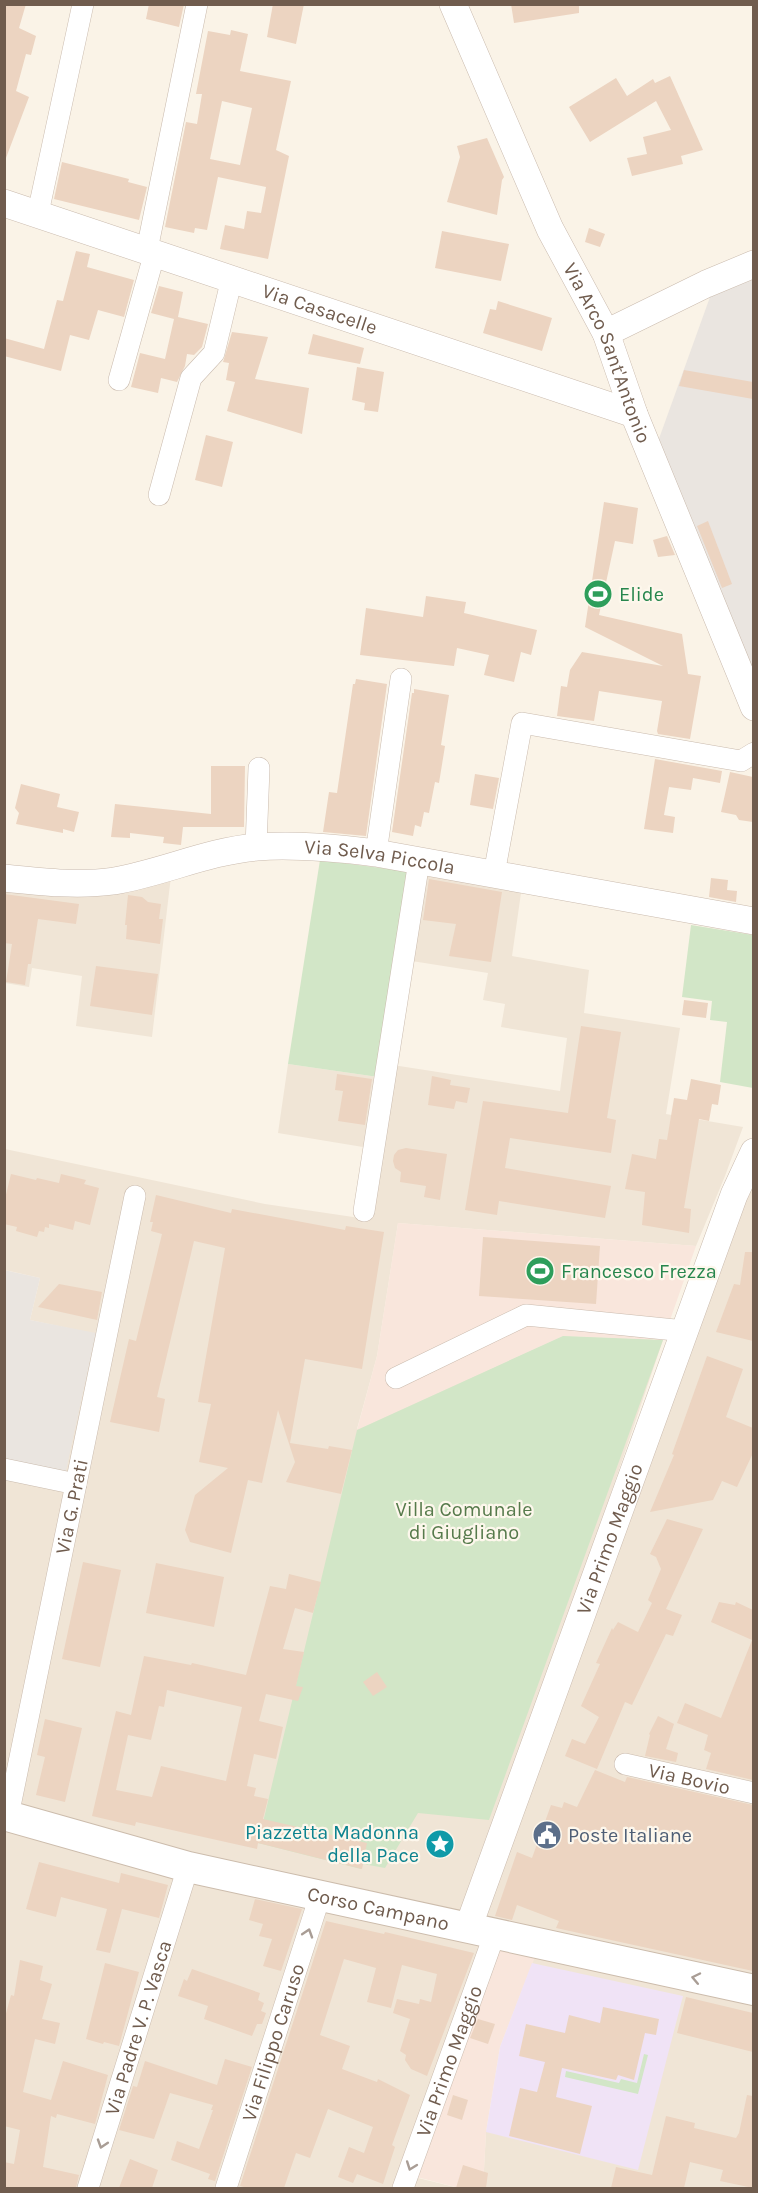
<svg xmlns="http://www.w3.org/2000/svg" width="758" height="2193" viewBox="0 0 758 2193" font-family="Karla,sans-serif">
<rect width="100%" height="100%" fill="#faf3e7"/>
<!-- residential -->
<g fill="#f0e5d6">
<polygon points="413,866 522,886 512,956 589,970 584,1013 680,1028 666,1114 743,1127 725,1176 696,1246 398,1223 377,1356 357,1429 563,1336 663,1340 466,1920 5,1809 4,1479 96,1334 30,1320 40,1278 5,1270 5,1149 265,1204 360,1218 369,1148 278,1133 288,1064 378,1077 380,1063 560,1091 567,1038 501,1027 505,1004 483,1000 488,973 399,959"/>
<polygon points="171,876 152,1037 76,1026 82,976 32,968 29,987 5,983 4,889"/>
<polygon points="753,1167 753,1986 477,1924"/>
<polygon points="4,1821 499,1940 414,2177 459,2188 5,2188"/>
<polygon points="538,1949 753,1996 753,2188 483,2188 486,2132 532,1963"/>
</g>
<!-- commercial -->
<g fill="#f9e6dc">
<polygon points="398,1223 696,1246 663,1340 563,1336 357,1430 377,1356"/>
<polygon points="499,1940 538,1949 500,2047 486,2132 483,2188 459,2188 413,2176"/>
</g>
<!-- industrial -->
<g fill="#eae5e0">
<polygon points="753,279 753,687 656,447 710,297"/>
<polygon points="4,1270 40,1278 30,1320 96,1333 62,1489 5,1479"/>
</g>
<!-- education -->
<polygon fill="#f0e3f6" points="532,1963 683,1996 638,2170 486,2132 500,2047"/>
<!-- green -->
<g fill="#d2e6c7">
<polygon points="320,860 412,872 378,1077 288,1064"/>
<polygon points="691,925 753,935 753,1088 720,1082 727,1022 710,1020 712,1001 682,997"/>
<polygon points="563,1336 663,1340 489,1820 418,1813 385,1868 363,1864 361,1869 258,1843 357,1430"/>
<polygon points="644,2054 648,2055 638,2094 565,2077 566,2071 619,2083 621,2079 637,2083"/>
</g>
<!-- building -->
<g fill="#ecd4c1" fill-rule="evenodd">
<polygon points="4,4 26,4 19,28 36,36 31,55 26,54 16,91 29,97 6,158"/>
<polygon points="149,4 184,4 179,27 146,19"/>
<polygon points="273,4 304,4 296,44 267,37"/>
<polygon points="511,4 579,4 579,13 514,23"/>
<path d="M 231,30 L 248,34 L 240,71 L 291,81 L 276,150 L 289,156 L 268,259 L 220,249 L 225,225 L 244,229 L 247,211 L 261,213 L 266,187 L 218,177 L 207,230 L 195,228 L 194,233 L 165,227 L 186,122 L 197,124 L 202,94 L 196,94 L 208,31 L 230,35 ZM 222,101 L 252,108 L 240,165 L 210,159 Z"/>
<polygon points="670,76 703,150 681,156 683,164 632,176 627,158 647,154 643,137 671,130 656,101 590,142 569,107 616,78 627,96 653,79 655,83"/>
<polygon points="487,138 504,177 502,180 497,215 447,202 460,157 457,146"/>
<polygon points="62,162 129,179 128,182 147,187 139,220 54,199"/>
<polygon points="589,228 605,234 600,247 585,242"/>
<polygon points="442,231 509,244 501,281 435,268"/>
<polygon points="76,251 90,254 87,267 134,280 124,317 98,310 89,340 70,335 61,371 4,356 4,338 44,349 57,300 63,301"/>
<polygon points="159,286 183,292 178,317 208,324 202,347 194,355 187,354 185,366 177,382 161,378 158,393 131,387 140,353 165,359 174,319 151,313"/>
<polygon points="498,301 552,318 542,351 483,333 490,309 496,310"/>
<polygon points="232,332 268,337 255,379 309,388 302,434 227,411 235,382 226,380 229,363 223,362"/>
<polygon points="313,334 364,348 360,364 308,354"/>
<polygon points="357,367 384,372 378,412 364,410 365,403 352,400"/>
<polygon points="684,370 753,382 753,399 679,386"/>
<polygon points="206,435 233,442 222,487 195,480"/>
<polygon points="604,502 638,508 633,544 615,541 599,615 682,634 688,674 701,676 690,739 658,734 657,731 662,701 599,691 594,721 557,716 561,686 567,687 570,670 582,652 663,666 585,627"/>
<polygon points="708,521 732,584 722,588 697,526"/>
<polygon points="667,536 675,555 658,557 653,540"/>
<polygon points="426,596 466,602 464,613 537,630 531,655 521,652 514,682 484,675 489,655 457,648 454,666 360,655 366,608 423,617"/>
<polygon points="356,679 387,684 366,836 323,832 329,792 337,793 353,684 355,684"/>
<polygon points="414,689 449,695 441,745 445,746 439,783 435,782 429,813 424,812 421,827 415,825 413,836 392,832 412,693 414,693"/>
<polygon points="655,759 722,771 720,783 693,778 691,790 669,787 664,815 675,817 673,833 644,829"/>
<polygon points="211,766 245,766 244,827 183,827 181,845 163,843 164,837 130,833 130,838 111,837 115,804 211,814"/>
<polygon points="730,772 753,777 753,822 739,820 736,815 721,812"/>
<polygon points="475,774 499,778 493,809 470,805"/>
<polygon points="21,784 60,794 57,807 79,812 74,832 63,829 63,833 16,824 19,813 15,808"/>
<polygon points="711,878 728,880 727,890 737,891 736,902 709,897"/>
<polygon points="429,879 502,892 491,962 449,956 456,924 423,920"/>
<polygon points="4,894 79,904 76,924 38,919 31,964 28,964 25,985 6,982 12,944 4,943"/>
<polygon points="128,895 142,897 148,902 161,904 159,919 163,919 160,944 126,939 127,925 125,925"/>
<polygon points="96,966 158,974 152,1015 90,1006"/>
<polygon points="684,1000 708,1003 706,1018 682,1015"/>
<polygon points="581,1026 621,1032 607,1118 616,1120 611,1153 510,1138 505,1168 611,1186 605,1218 499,1201 497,1215 465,1210 483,1101 568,1113"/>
<polygon points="337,1074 372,1079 365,1125 338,1121 343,1091 335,1090"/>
<polygon points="432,1076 451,1080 450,1085 470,1088 467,1103 456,1101 454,1109 428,1105"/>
<polygon points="691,1079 721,1085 718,1105 712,1104 709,1121 699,1119 684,1208 691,1209 689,1233 642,1225 645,1192 625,1189 632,1154 656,1159 659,1139 667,1140 674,1098 687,1100"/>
<polygon points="406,1148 447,1154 440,1200 424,1197 426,1186 400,1182 401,1172 395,1168 393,1161 394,1155 398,1150"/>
<polygon points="11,1174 36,1180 37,1178 59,1183 61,1174 86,1180 84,1184 99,1188 90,1225 75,1221 73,1230 49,1224 49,1228 45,1227 44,1232 39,1231 37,1237 16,1231 17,1227 4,1224 4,1203"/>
<polygon points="156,1195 231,1213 232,1209 345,1230 346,1226 384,1232 362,1369 305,1359 290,1443 328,1449 329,1446 352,1450 341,1494 286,1482 295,1462 278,1410 262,1483 248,1480 231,1553 190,1542 185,1530 195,1495 228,1468 199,1462 211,1404 198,1402 225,1248 194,1241 157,1397 165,1399 159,1432 110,1422 129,1339 136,1341 162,1234 151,1231 153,1222 150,1222"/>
<polygon points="483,1237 600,1246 596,1304 479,1296"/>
<polygon points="745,1252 753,1252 753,1341 716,1332 734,1284 740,1285"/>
<polygon points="59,1284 102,1292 97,1320 38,1307"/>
<polygon points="707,1356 743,1369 726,1417 753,1428 753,1453 737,1487 722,1481 713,1500 650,1512 674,1455 672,1454"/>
<polygon points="667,1519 703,1529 666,1609 682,1615 673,1636 666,1634 632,1705 625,1702 597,1769 565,1756 572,1739 585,1744 599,1717 581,1706 600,1664 596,1663 612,1628 613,1630 618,1622 638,1632 652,1603 648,1600 661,1569 656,1557 650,1554"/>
<polygon points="83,1562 121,1570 100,1667 62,1659"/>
<polygon points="156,1563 224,1577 214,1627 146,1613"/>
<path d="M 289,1574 L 321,1582 L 313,1613 L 295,1608 L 283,1649 L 304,1652 L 296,1686 L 303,1687 L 298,1701 L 266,1694 L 259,1721 L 283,1727 L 276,1759 L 254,1754 L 247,1786 L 256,1788 L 254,1796 L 268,1799 L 263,1819 L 367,1843 L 362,1869 L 258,1843 L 257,1849 L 136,1822 L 135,1826 L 92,1816 L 116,1711 L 131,1715 L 144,1656 L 191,1665 L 192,1663 L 246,1675 L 270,1586 L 286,1589 ZM 167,1690 L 242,1707 L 226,1781 L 161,1766 L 152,1797 L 116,1790 L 128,1735 L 151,1740 L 159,1706 L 164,1707 Z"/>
<polygon points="719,1602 735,1605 736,1602 753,1610 753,1780 706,1769 711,1753 704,1750 708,1735 677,1723 685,1703 721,1718 752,1640 711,1622"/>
<polygon points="377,1672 387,1687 373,1696 363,1682"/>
<polygon points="658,1716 674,1724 666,1749 678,1753 676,1762 645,1756 650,1735 649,1734"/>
<polygon points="45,1719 82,1728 65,1802 36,1795 45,1757 37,1755"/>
<polygon points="595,1770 625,1782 627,1777 753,1805 753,1971 556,1928 559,1921 517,1905 512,1920 495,1916 517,1852 532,1858 551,1805 562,1808 564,1802 577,1807"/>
<polygon points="39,1862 119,1883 121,1873 168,1885 159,1918 122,1909 110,1953 96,1950 107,1909 61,1897 56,1917 26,1909"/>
<polygon points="255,1899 302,1909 281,1971 263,1966 272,1939 259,1936 263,1924 249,1920"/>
<polygon points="326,1921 384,1934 385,1932 474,1953 427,2076 411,2069 405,2060 406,2055 400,2051 410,2019 393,2013 397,1999 419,2004 420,1999 431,2002 437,1974 402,1965 391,2008 367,2002 376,1968 344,1959 320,2035 350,2046 342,2069 377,2082 378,2079 410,2095 392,2145 395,2147 383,2184 357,2174 353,2183 338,2177 349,2147 364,2153 373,2127 328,2109 310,2158 296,2153 284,2188 248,2188 240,2186"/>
<polygon points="20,1960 43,1966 40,1980 52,1984 42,2019 60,2023 55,2044 35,2039 23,2092 51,2100 63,2061 108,2075 95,2124 57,2114 56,2118 51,2116 43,2167 79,2175 76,2188 4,2188 4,2162 14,2164 20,2130 4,2126 4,2021 11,1995 14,1996"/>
<polygon points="105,1963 139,1972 119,2046 104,2042 103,2044 86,2039"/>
<polygon points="192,1969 260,1993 258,2000 264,2003 261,2011 266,2013 262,2024 257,2024 252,2036 204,2019 208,2006 178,1996 184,1979 187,1981"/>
<polygon points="686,1997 753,2013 753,2052 677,2033"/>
<polygon points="603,2007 659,2019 656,2035 645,2033 634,2080 618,2075 616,2080 562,2068 556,2097 592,2106 580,2154 509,2136 520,2088 537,2092 545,2062 519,2056 526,2024 565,2033 569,2015 600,2023"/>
<polygon points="478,2019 495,2024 488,2044 470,2038"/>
<polygon points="225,2059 252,2067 215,2181 208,2179 210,2174 171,2160 177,2141 199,2149 213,2110 211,2110 213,2105 170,2093 154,2139 119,2130 133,2086 137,2087 145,2061 217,2085"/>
<polygon points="453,2095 468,2100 462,2120 447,2115"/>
<polygon points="747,2095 753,2096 753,2188 720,2181 723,2170 690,2162 684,2188 611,2188 616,2167 652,2175 666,2116 695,2123 694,2128 736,2138 739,2133"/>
<polygon points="130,2159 158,2170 152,2188 119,2188"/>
<polygon points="463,2165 488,2173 486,2188 456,2188"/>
</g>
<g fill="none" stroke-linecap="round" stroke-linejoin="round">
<!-- minor casing -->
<g stroke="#cabbae" stroke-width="22">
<g id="minor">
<polyline points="38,213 83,4"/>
<polyline points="147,250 197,4"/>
<polyline points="119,380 155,252"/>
<polyline points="159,495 191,378 214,353 232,278"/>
<polyline points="256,847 259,768"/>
<polyline points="376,853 401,679"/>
<polyline points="494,874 522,723 741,761 754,753"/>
<polyline points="364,1211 419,861"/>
<polyline points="396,1378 526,1315 685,1331"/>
<polyline points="4,1469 76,1484"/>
<path id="s1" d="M 625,1764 L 754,1793"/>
<path id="s2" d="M 8,1816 L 135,1196"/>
<path id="s3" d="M 88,2188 L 188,1867"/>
<path id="s4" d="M 226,2188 L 320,1896"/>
<path id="s5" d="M 403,2188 L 495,1933"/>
</g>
</g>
<!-- tertiary casing -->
<g stroke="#cabbae" stroke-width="28">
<g id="tertiary">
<path id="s6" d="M 453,4 L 550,229 L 606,333 L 634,414 L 754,707"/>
<path id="s7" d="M 4,203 L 634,414"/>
<polyline points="606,333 706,284 754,264"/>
<path id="s8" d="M 4,878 C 41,882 78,886 114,881 C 162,873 208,851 257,847 C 296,844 336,848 376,853 L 754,921"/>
<path id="s9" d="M 468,1928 L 734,1195 L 754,1152"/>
</g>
</g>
<!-- secondary casing -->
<g stroke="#ccbcac" stroke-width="32">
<g id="secondary">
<path id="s10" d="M 4,1815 L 188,1867 L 754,1990"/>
</g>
</g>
<!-- minor -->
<use href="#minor" stroke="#fff" stroke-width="21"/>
<!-- tertiary -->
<use href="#tertiary" stroke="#fff" stroke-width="27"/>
<!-- secondary -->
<use href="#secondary" stroke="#fff" stroke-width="30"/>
</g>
<!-- one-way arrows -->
<defs><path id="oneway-chevron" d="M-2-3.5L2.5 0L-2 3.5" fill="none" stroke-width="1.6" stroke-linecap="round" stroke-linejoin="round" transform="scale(1.5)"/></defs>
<g stroke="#a99d95">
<use href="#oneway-chevron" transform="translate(308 1933) rotate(-72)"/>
<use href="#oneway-chevron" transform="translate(696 1978) rotate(-168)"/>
<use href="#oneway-chevron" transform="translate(102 2144) rotate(108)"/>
<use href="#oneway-chevron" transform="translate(411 2166) rotate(110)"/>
</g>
<!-- icons -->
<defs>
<g id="stadium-disc" transform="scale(1.5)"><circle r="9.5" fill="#2e9e5b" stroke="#fdf7ec"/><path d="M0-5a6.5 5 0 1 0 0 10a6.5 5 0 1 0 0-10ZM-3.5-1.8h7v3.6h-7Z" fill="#fff"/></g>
<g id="civic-disc" transform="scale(1.5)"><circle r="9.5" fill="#5c6f8a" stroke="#fdf7ec"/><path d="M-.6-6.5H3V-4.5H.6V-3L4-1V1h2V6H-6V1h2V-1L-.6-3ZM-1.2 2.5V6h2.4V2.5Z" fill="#fff"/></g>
<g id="sight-disc" transform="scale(1.5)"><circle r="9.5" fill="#0f9aa8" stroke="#fdf7ec"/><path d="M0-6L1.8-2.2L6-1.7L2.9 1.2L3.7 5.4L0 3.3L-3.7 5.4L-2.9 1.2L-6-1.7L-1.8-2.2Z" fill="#fff"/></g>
</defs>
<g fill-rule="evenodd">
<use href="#stadium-disc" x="598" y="594"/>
<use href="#stadium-disc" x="540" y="1271"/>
<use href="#civic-disc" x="547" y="1835"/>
<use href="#sight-disc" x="440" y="1844"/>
</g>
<g text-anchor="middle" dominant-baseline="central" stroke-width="4.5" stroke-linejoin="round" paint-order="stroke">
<!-- street labels -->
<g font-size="20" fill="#705c4e" stroke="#fdf7ec">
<text stroke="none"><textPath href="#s7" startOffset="333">Via Casacelle</textPath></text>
<text stroke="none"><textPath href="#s6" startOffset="382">Via Arco Sant'Antonio</textPath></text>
<text stroke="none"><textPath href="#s8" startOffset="381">Via Selva Piccola</textPath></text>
<text stroke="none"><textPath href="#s2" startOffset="316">Via G. Prati</textPath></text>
<text stroke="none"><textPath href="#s9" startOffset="414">Via Primo Maggio</textPath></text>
<text stroke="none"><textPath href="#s1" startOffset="66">Via Bovio</textPath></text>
<text stroke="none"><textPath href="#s10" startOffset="386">Corso Campano</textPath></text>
<text stroke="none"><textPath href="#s3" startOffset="168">Via Padre V. P. Vasca</textPath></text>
<text stroke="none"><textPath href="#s4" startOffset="153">Via Filippo Caruso</textPath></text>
<text stroke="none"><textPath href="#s5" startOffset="135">Via Primo Maggio</textPath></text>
</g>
<!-- leisure labels -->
<g font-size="20" fill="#27864d" stroke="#fdf7ec" text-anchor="start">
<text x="619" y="594">Elide</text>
<text x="561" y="1271">Francesco Frezza</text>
</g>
<!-- park labels -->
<g font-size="20" fill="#567a4b" stroke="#fdf7ec">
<text x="464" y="1509">Villa Comunale<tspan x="464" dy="23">di Giugliano</tspan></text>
</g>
<!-- culture labels -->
<g font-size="20" fill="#0d838f" stroke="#fdf7ec" text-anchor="end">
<text x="419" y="1832">Piazzetta Madonna<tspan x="419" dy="23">della Pace</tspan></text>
</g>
<!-- service labels -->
<g font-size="20" fill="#4e5e75" stroke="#fdf7ec" text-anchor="start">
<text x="568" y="1835">Poste Italiane</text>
</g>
</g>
<!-- border -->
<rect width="758" height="2193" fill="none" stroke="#705c4e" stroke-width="12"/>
</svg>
